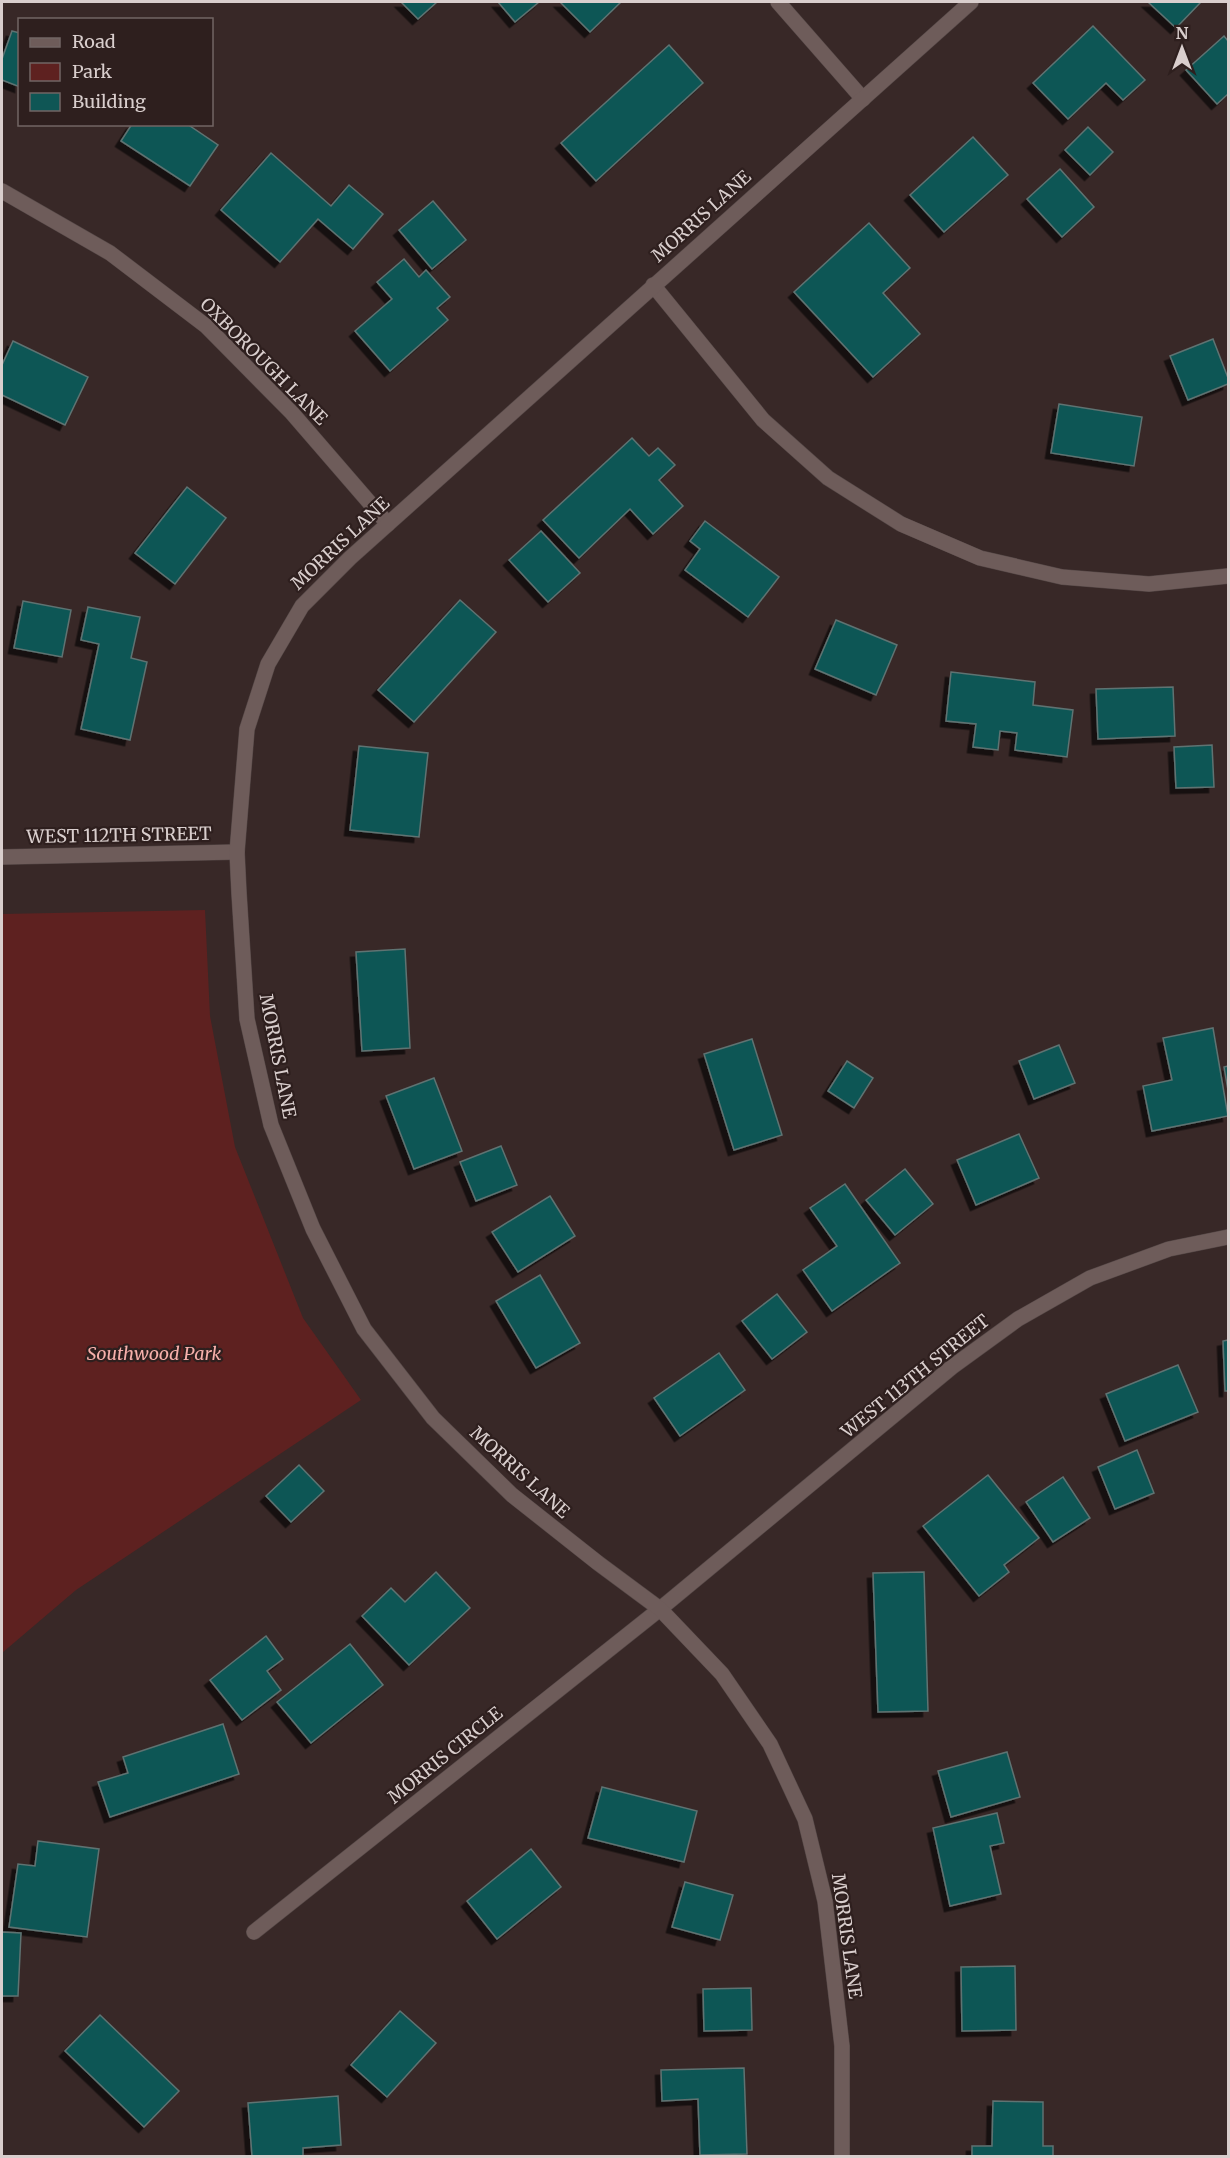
<svg xmlns="http://www.w3.org/2000/svg" width="1230" height="2158" viewBox="0 0 1230 2158" font-family="Merriweather,serif">
<defs>
<filter id="shadow"><feDropShadow dx="-5.5" dy="5.5" stdDeviation="0" flood-color="#0009"/></filter>
</defs>
<rect width="100%" height="100%" fill="#382827"/>
<!-- green -->
<polygon fill="#5e2120" points="205,910 210,1016 235,1147 303,1318 361,1400 76,1590 2,1653 2,914"/>
<!-- building -->
<g fill="#0f5655" stroke="#5e7372" stroke-width="1.5" filter="url(#shadow)">
<polygon points="401,2 437,2 418,19"/>
<polygon points="498,2 539,2 515,22"/>
<polygon points="560,2 621,2 590,32"/>
<polygon points="1148,2 1201,2 1176,28"/>
<polygon points="1093,26 1145,80 1123,100 1106,83 1068,119 1033,83"/>
<polygon points="12,31 20,33 20,87 2,80 2,59"/>
<polygon points="1224,36 1228,41 1228,94 1217,104 1186,70"/>
<polygon points="669,45 703,83 596,181 561,143"/>
<polygon points="132,124 187,124 218,145 190,186 121,141"/>
<polygon points="1088,127 1113,152 1090,175 1065,150"/>
<polygon points="973,137 1008,175 944,232 910,195"/>
<polygon points="271,153 331,206 349,185 383,214 353,249 318,219 280,262 221,210"/>
<polygon points="1060,169 1094,207 1062,237 1027,199"/>
<polygon points="433,201 466,240 432,269 399,230"/>
<polygon points="869,223 910,268 883,293 920,334 873,377 794,292"/>
<polygon points="404,259 419,277 426,270 450,297 437,308 448,320 390,371 355,331 392,299 377,282"/>
<polygon points="1213,339 1228,378 1228,384 1188,400 1170,356"/>
<polygon points="13,341 88,377 65,425 2,395 2,365"/>
<polygon points="1059,404 1142,417 1134,466 1051,453"/>
<polygon points="632,438 649,456 658,448 675,465 659,480 683,506 653,534 630,509 579,558 543,520"/>
<polygon points="187,487 226,518 175,584 135,553"/>
<polygon points="705,521 779,577 748,617 685,570 700,549 690,541"/>
<polygon points="541,531 580,573 548,602 509,560"/>
<polygon points="460,600 496,632 414,722 378,690"/>
<polygon points="23,601 71,610 62,657 14,648"/>
<polygon points="88,607 140,617 131,658 147,662 130,740 81,729 99,644 81,640"/>
<polygon points="836,620 897,645 876,695 815,669"/>
<polygon points="951,672 1035,682 1033,705 1073,710 1067,757 1015,750 1017,733 1000,731 998,750 973,747 976,724 946,721"/>
<polygon points="1173,687 1175,736 1098,739 1096,689"/>
<polygon points="1212,745 1214,787 1176,788 1174,747"/>
<polygon points="359,746 428,753 419,837 350,830"/>
<polygon points="405,949 410,1048 362,1051 356,952"/>
<polygon points="1213,1028 1228,1116 1152,1131 1143,1086 1172,1080 1163,1038"/>
<polygon points="752,1039 782,1135 734,1150 704,1054"/>
<polygon points="1059,1045 1075,1083 1034,1099 1019,1061"/>
<polygon points="847,1061 873,1078 854,1108 828,1091"/>
<polygon points="1228,1066 1228,1090 1224,1067"/>
<polygon points="434,1078 462,1151 414,1169 386,1096"/>
<polygon points="1019,1134 1039,1178 976,1205 957,1160"/>
<polygon points="501,1146 517,1185 476,1201 460,1162"/>
<polygon points="905,1169 933,1204 895,1235 866,1200"/>
<polygon points="845,1184 900,1263 832,1311 803,1270 837,1246 810,1208"/>
<polygon points="550,1196 575,1236 518,1272 492,1232"/>
<polygon points="540,1275 580,1343 536,1368 496,1301"/>
<polygon points="777,1294 807,1332 772,1359 742,1321"/>
<polygon points="1228,1340 1228,1391 1225,1391 1223,1341"/>
<polygon points="719,1353 745,1390 680,1436 654,1398"/>
<polygon points="1178,1365 1198,1412 1125,1441 1106,1394"/>
<polygon points="1137,1450 1154,1493 1115,1509 1098,1467"/>
<polygon points="299,1465 324,1491 291,1522 266,1496"/>
<polygon points="988,1475 1039,1538 1004,1565 1009,1572 979,1596 923,1526"/>
<polygon points="1063,1477 1090,1518 1053,1542 1026,1502"/>
<polygon points="436,1572 470,1608 409,1665 362,1616 391,1588 405,1602"/>
<polygon points="924,1572 928,1711 878,1712 873,1573"/>
<polygon points="266,1636 283,1659 267,1671 281,1690 242,1720 210,1680"/>
<polygon points="350,1644 383,1685 311,1743 277,1702"/>
<polygon points="223,1724 239,1774 110,1817 98,1782 128,1773 123,1757"/>
<polygon points="1007,1752 1020,1797 951,1817 938,1771"/>
<polygon points="602,1787 697,1811 684,1862 588,1838"/>
<polygon points="997,1813 1004,1843 990,1846 1001,1894 950,1906 933,1828"/>
<polygon points="38,1841 99,1849 87,1937 9,1927 18,1864 35,1866"/>
<polygon points="531,1849 561,1887 497,1939 467,1901"/>
<polygon points="685,1882 733,1895 720,1940 672,1927"/>
<polygon points="2,1932 21,1933 18,1996 2,1996"/>
<polygon points="1015,1966 1016,2030 962,2031 961,1967"/>
<polygon points="751,1988 752,2030 704,2031 703,1989"/>
<polygon points="400,2011 436,2043 387,2097 351,2065"/>
<polygon points="100,2015 179,2091 144,2127 65,2051"/>
<polygon points="744,2068 747,2154 700,2155 698,2099 662,2101 661,2070"/>
<polygon points="338,2096 341,2145 303,2148 303,2156 252,2156 248,2103"/>
<polygon points="993,2101 1043,2102 1043,2146 1053,2146 1053,2156 972,2156 972,2146 992,2146"/>
</g>
<g fill="none" stroke-linecap="round" stroke-linejoin="round">
<!-- minor casing -->
<g stroke="#534645" stroke-width="16">
<g id="minor">
<polyline points="778,2 863,99"/>
<polyline points="2,191 110,253 206,326 292,413 388,524"/>
<polyline points="653,285 763,420 828,478 901,524 980,558 1062,577 1149,584 1228,576"/>
<polyline points="2,857 237,852"/>
<polyline points="254,1932 660,1609 952,1367 1018,1319 1090,1278 1169,1249 1228,1237"/>
<polyline points="842,2156 842,2046 825,1901 805,1819 770,1744 722,1674 660,1609 598,1563 512,1495 433,1418 364,1329 313,1229 271,1125 247,1019 239,893 237,852 247,729 268,664 302,606 350,558 971,2"/>
</g>
</g>
<!-- minor -->
<use href="#minor" stroke="#6e5c5a" stroke-width="15"/>
</g>
<g text-anchor="middle" dominant-baseline="central" stroke-width="4.5" stroke-linejoin="round" paint-order="stroke">
<!-- street labels -->
<g font-size="18" fill="#d9cecd" stroke="#2e1f1e">
<text transform="translate(701 216) rotate(-42)">MORRIS LANE</text>
<text transform="translate(264 361) rotate(45)">OXBOROUGH LANE</text>
<text transform="translate(340 543) rotate(-43)">MORRIS LANE</text>
<text transform="translate(119 835) rotate(-1)">WEST 112TH STREET</text>
<text transform="translate(278 1056) rotate(79)">MORRIS LANE</text>
<text transform="translate(915 1376) rotate(-39)">WEST 113TH STREET</text>
<text transform="translate(520 1472) rotate(42)">MORRIS LANE</text>
<text transform="translate(445 1755) rotate(-39)">MORRIS CIRCLE</text>
<text transform="translate(847 1936) rotate(82)">MORRIS LANE</text>
</g>
<!-- park labels -->
<g font-size="18" font-style="italic" fill="#f7b0ab" stroke="#2e1f1e">
<text x="154" y="1353">Southwood Park</text>
</g>
</g>
<!-- border -->
<rect width="1230" height="2158" fill="none" stroke="#d9cecd" stroke-width="6"/>
<!-- legend -->
<rect x="18" y="18" width="195" height="108" fill="#2e1f1e" stroke="#726564" stroke-width="1.5"/>
<rect x="30" y="38" width="30" height="9" fill="#6e5c5a" stroke="#726564" stroke-width="1.5"/>
<text x="72" y="48" font-size="18" fill="#d9cecd">Road</text>
<rect x="30" y="63" width="30" height="18" fill="#5e2120" stroke="#726564" stroke-width="1.5"/>
<text x="72" y="78" font-size="18" fill="#d9cecd">Park</text>
<rect x="30" y="93" width="30" height="18" fill="#0f5655" stroke="#726564" stroke-width="1.5"/>
<text x="72" y="108" font-size="18" fill="#d9cecd">Building</text>
<!-- north arrow -->
<g transform="translate(1182 48)" stroke="#2e1f1e" stroke-width="4.5" paint-order="stroke">
<path d="M0-4.5L10 22L0 15L-10 22Z" fill="#d9cecd"/>
<text y="-9" font-size="16" font-weight="bold" text-anchor="middle" fill="#d9cecd">N</text>
</g>
</svg>
